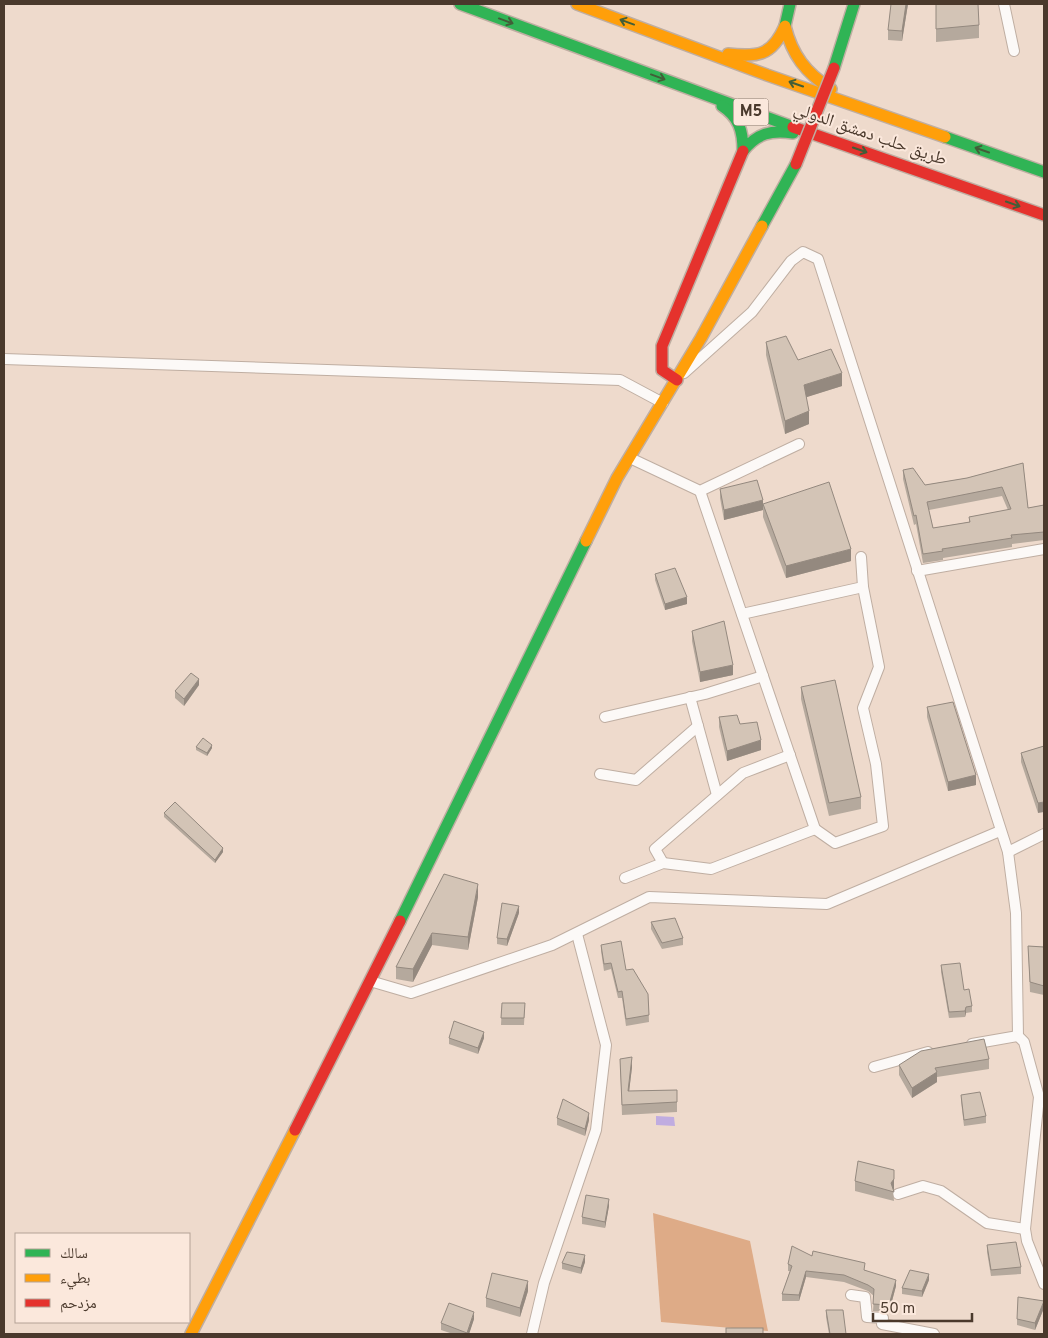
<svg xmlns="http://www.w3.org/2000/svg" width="1048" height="1338" viewBox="0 0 1048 1338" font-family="Overpass,'Noto Naskh Arabic',sans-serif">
<rect width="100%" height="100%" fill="#eedacc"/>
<!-- forest -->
<polygon fill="#deab87" points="653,1213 750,1241 768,1331 661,1322"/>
<!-- water -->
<polygon fill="#c0ace0" points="656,1116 674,1117 675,1126 656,1125"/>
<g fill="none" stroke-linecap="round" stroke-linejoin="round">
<!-- street casing -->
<g stroke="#bfaea2" stroke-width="12">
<g id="street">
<polyline points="1004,4 1014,51"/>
<polyline points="4,359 620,380 663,403"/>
<polyline points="684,373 752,312 791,261 803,252 818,259 1008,852 1016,913 1018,1036 1024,1042 1039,1097 1025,1229 1027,1241 1044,1284"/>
<polyline points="630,458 700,491 799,444"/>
<polyline points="917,571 1044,549"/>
<polyline points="742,614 863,587 861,557"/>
<polyline points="690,697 717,795"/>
<polyline points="605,717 705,694 763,676"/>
<polyline points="600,774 636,780 698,726"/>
<polyline points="815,829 835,843 883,826 876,764 863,708 879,667 863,587"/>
<polyline points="1008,852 1044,834"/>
<polyline points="663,863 655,849 743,773 790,755"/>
<polyline points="625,878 663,863 711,869 815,829 700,491"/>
<polyline points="370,981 411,993 552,945 649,897 827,904 1000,831"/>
<polyline points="972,1044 1018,1036"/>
<polyline points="874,1067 928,1052"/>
<polyline points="898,1194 923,1186 941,1191 987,1223 1025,1229"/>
<polyline points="851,1295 865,1297 867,1317 883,1318 882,1324 934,1334"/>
<polyline points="532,1334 544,1283 596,1130 606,1045 577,934"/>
</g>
</g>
<!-- fast casing -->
<g stroke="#bfaea2" stroke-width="14">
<g id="fast">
<polyline points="460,4 793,127"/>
<polyline points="785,26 790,4"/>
<polyline points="834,68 854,4"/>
<path d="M 722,106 C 739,117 743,131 743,151 C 757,133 771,130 793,133"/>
<polyline points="945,137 1044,172"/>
<polyline points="762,226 796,164"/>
<polyline points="400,921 586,541"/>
</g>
</g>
<!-- slow casing -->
<g stroke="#bfaea2" stroke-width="14">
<g id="slow">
<polyline points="577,4 767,75 945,137"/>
<path d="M 728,54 C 758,57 772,56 785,26 C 792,55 806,73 831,89"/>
<polyline points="586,541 617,478 701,338 762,226"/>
<polyline points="191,1334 295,1130"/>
</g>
</g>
<!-- jam casing -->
<g stroke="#bfaea2" stroke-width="14">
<g id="jam">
<polyline points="793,127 1044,215"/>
<polyline points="677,380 662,370 662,346 743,151"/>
<polyline points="295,1130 400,921"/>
</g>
</g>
<!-- street -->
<use href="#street" stroke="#fcf9f7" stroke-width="10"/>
<!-- fast -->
<use href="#fast" stroke="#30b455" stroke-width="11"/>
<!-- slow -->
<use href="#slow" stroke="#ff9f0a" stroke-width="11"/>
<!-- jam -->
<use href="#jam" stroke="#e5322d" stroke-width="11"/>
<!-- jam-bridge casing -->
<g stroke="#bfaea2" stroke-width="14" stroke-linecap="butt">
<polyline id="jam-bridge" points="796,164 834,68"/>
</g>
<!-- jam-bridge -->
<use href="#jam-bridge" stroke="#e5322d" stroke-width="11"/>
</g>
<!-- wall -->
<g fill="#b5a99d" fill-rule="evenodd">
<polygon points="908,4 902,41 888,40 888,30"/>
<polygon points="936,4 979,25 979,38 936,42"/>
<polygon points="766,342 798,360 842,386 806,397 809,424 785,434 766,355"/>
<path d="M 1023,463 L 1028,508 L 1044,505 L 1044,540 L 1012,544 L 1012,547 L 943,558 L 943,560 L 923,563 L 916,524 L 914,525 L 903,479 L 903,470 L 925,485 L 967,478 ZM 1002,496 L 1008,510 L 969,517 L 969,522 L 933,528 L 929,510 Z"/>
<polygon points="720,489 763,510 724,520 720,498"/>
<polygon points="763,504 851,561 786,578 763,517"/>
<polygon points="655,574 687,604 665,610 655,580"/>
<polygon points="692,631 733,675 700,682 692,641"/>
<polygon points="199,685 184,706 175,698 175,691"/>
<polygon points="801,687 861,797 861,809 829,816 801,699"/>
<polygon points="927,707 976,785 948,791 927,717"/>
<polygon points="719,717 740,724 761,750 727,761 719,727"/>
<polygon points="1044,746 1038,813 1021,762 1021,753"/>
<polygon points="196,747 212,748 207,756 196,750"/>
<polygon points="164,813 223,852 215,863 164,817"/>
<polygon points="444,874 478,897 468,950 432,945 413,982 396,979 396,967"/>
<polygon points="519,913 507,946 497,944 497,938"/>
<polygon points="651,922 683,938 683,945 662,949 651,929"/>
<polygon points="601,945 648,994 649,1022 626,1026 622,998 618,998 611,969 604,971 601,951"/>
<polygon points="1028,946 1044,947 1044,995 1030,992"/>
<polygon points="941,965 964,990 972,1006 972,1012 966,1013 965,1017 949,1018 941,972"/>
<polygon points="502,1003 525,1003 524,1025 501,1025"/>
<polygon points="449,1038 484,1038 478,1054 449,1044"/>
<polygon points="620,1059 632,1067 629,1091 677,1090 677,1112 622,1115"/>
<polygon points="989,1059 989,1069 937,1077 937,1082 912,1098 899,1075 899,1065"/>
<polygon points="1043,1069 1044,1069 1044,1088 1043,1077"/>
<polygon points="961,1095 986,1116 986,1123 964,1126 961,1101"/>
<polygon points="557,1118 589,1120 585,1136 557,1125"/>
<polygon points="855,1181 894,1189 893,1190 894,1201 855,1191"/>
<polygon points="609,1206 605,1228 582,1224 582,1217"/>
<polygon points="987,1245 1021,1267 1021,1274 991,1276 987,1252"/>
<polygon points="812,1256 865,1270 896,1286 889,1312 873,1311 874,1296 868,1291 844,1282 806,1277 799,1301 782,1301 782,1294 790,1271 788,1271 788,1264"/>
<polygon points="585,1262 581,1274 562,1269 562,1263"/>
<polygon points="929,1280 922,1297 902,1294 902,1288"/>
<polygon points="528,1291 520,1317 486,1307 486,1298"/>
<polygon points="1044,1308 1035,1330 1017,1325 1017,1319"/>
<polygon points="826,1310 846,1334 829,1334 826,1317"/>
<polygon points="474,1319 469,1334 453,1334 441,1330 441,1323"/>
</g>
<!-- shaded-wall -->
<g fill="#94897f">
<polygon points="906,4 908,4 902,41 902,31"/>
<polygon points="842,373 842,386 804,398 804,385"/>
<polygon points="809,411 809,424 785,434 785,421"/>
<polygon points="763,500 763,510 724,520 724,510"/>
<polygon points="851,549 851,561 786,578 786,566"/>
<polygon points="687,597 687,604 665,610 665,604"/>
<polygon points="733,665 733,675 700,682 700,672"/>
<polygon points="199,679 199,685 184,706 184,699"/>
<polygon points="761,740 761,750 727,761 727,751"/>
<polygon points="212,745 212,748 207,756 207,753"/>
<polygon points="976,775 976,785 948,791 948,782"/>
<polygon points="1044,802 1044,812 1038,813 1038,803"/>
<polygon points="223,848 223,852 215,863 215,860"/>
<polygon points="478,884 478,897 468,950 468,937"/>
<polygon points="519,906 519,913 507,946 507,939"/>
<polygon points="432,933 432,945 413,982 413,969"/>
<polygon points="966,1007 966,1013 965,1017 965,1011"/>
<polygon points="484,1032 484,1038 478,1054 478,1048"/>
<polygon points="632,1057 632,1067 628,1101 628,1091"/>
<polygon points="937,1072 937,1082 912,1098 912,1088"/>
<polygon points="589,1113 589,1120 585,1136 585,1129"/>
<polygon points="894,1170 894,1189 892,1191 891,1183"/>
<polygon points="609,1199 609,1206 605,1228 605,1222"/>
<polygon points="585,1255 585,1262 581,1274 581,1268"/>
<polygon points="806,1271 806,1277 799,1301 799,1295"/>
<polygon points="929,1274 929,1280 922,1297 922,1291"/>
<polygon points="896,1280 896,1286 889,1312 889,1305"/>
<polygon points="528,1281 528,1291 520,1317 520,1308"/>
<polygon points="1044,1301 1044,1308 1035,1330 1035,1323"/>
<polygon points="474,1312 474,1319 469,1334 467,1334"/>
</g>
<!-- building -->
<g fill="#d3c4b6" stroke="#94897f" fill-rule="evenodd">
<polygon points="891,4 906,4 902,31 888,30"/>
<polygon points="936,4 978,4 979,25 936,29"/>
<polygon points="786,336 798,360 831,349 842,373 804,385 809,411 785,421 766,342"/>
<path d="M 1023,463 L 1028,508 L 1044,505 L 1044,532 L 1011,535 L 1012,538 L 942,549 L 943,551 L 923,554 L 916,515 L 914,516 L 903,470 L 913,468 L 925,485 L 967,478 ZM 1002,487 L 1011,509 L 969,517 L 970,522 L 933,528 L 927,502 Z"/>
<polygon points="757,480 763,500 724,510 720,489"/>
<polygon points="829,482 851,549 786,566 763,504"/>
<polygon points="675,568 687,597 665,604 655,574"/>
<polygon points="724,621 733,665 700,672 692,631"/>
<polygon points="191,673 199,679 184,699 175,691"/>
<polygon points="835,680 861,797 829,803 801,687"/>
<polygon points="953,702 976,775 948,782 927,707"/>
<polygon points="737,715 740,724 757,722 761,740 727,751 719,717"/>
<polygon points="203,738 212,745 207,753 196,747"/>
<polygon points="1044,746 1044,802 1038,803 1021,753"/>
<polygon points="175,802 223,848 215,860 164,813"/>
<polygon points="444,874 478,884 468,937 432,933 413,969 396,967"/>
<polygon points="502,903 519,906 507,939 497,938"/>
<polygon points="675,918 683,938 662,943 651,922"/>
<polygon points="621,941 626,970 633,969 648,994 649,1015 626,1019 622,991 618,992 611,963 604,964 601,945"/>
<polygon points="1028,946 1044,947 1044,986 1030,982"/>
<polygon points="960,963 964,990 969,989 972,1006 966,1007 965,1011 949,1012 941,965"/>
<polygon points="502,1003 525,1003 524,1018 501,1018"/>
<polygon points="454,1021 484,1032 478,1048 449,1038"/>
<polygon points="984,1039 989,1059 935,1068 937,1072 912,1088 899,1065 921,1051"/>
<polygon points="632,1057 628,1091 677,1090 677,1102 622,1105 620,1059"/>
<polygon points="980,1092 986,1116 964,1120 961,1095"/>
<polygon points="563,1099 589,1113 585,1129 557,1118"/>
<polygon points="858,1161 894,1170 894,1179 891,1183 894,1192 855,1181"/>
<polygon points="586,1195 609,1199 605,1222 582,1217"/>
<polygon points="1016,1242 1021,1267 991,1270 987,1245"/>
<polygon points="792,1246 812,1256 813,1251 865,1263 864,1270 896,1280 889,1305 873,1304 874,1289 868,1285 844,1275 806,1271 799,1295 782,1294 792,1266 788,1264"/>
<polygon points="567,1252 585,1255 581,1268 562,1263"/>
<polygon points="910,1270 929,1274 922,1291 902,1288"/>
<polygon points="492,1273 528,1281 520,1308 486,1298"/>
<polygon points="1018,1297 1044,1301 1035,1323 1017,1319"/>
<polygon points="449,1303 474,1312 467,1333 441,1323"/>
<polygon points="826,1310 843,1310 846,1334 830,1334"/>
<rect x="726" y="1328" width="37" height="6"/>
</g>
<!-- one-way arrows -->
<defs><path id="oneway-shaft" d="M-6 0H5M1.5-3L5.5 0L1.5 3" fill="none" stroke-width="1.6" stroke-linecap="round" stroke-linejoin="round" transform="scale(1.25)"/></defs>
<g stroke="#425e38">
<use href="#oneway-shaft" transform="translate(506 21) rotate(20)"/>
<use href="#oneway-shaft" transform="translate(627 22) rotate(-160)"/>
<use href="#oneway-shaft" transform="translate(658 77) rotate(20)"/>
<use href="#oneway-shaft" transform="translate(796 84) rotate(-161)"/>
<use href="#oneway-shaft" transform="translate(860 150) rotate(19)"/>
<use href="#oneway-shaft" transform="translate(982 150) rotate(-161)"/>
<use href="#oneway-shaft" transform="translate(1013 204) rotate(19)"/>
</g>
<g text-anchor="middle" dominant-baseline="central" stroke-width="4" stroke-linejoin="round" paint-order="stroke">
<!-- shield labels -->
<rect fill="#fbe8dc" stroke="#7f6e61" stroke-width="1" x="733.5" y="98.5" width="35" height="27" rx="4"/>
<g font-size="16" font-weight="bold" fill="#4a392c">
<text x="751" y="112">M5</text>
</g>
<!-- street labels -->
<g font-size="18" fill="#4a392c" stroke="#fbe8dc">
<text transform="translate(870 135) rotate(19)">طريق حلب دمشق الدولي</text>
</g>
</g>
<!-- border -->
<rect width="1048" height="1338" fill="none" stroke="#4a392c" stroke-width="10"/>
<!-- legend -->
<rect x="15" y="1233" width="175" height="90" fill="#fbe8dc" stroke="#b4a296"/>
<rect x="25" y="1249" width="25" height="8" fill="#30b455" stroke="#b4a296"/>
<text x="60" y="1258" font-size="15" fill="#4a392c">سالك</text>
<rect x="25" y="1274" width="25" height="8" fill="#ff9f0a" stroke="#b4a296"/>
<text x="60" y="1283" font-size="15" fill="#4a392c">بطيء</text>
<rect x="25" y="1299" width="25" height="8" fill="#e5322d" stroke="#b4a296"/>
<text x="60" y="1308" font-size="15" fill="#4a392c">مزدحم</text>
<!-- scale -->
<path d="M873 1313v8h99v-8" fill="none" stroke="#4a392c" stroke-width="2.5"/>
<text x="880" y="1313" font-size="15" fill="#4a392c" stroke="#fbe8dc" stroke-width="4" paint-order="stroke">50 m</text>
</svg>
